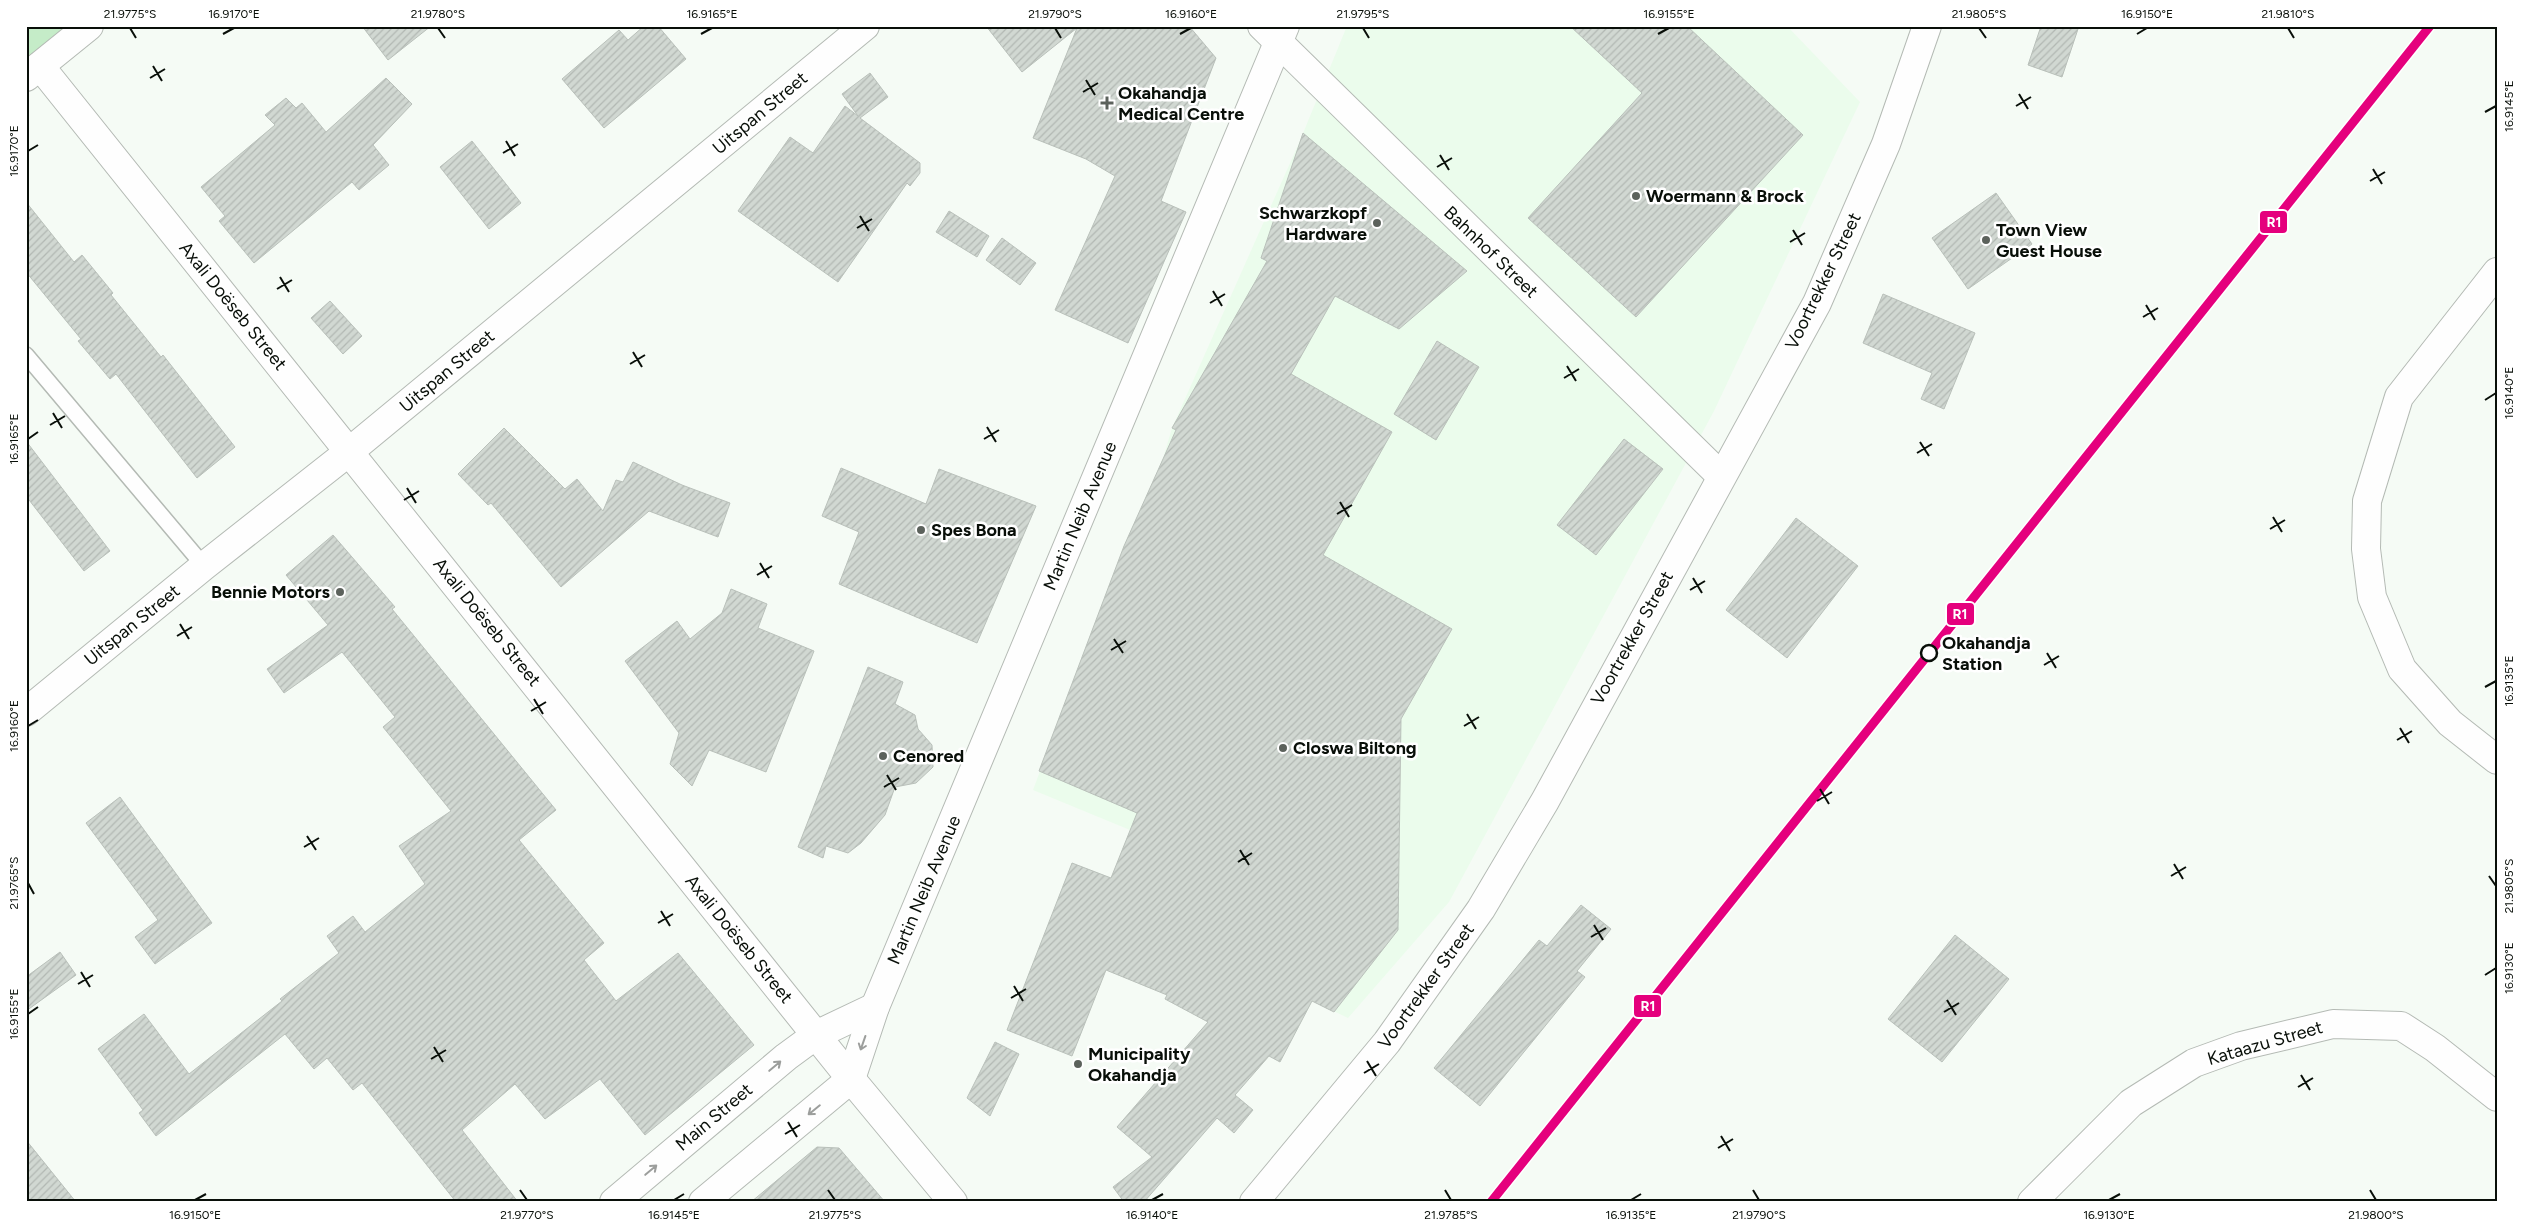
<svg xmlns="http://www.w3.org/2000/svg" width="2523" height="1228" viewBox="0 0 2523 1228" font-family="Figtree,sans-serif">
<defs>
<pattern id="building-hatch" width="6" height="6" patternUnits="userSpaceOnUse" patternTransform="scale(1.25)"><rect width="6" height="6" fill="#d1d8d2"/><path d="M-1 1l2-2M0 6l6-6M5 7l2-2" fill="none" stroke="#b2b8b3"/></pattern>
</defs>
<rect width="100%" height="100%" fill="#f5fbf5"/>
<!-- built -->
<polygon fill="#ebfcec" points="1347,26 1787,26 1860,102 1714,411 1449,902 1348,1018 1137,917 1155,872 1120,856 1130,830 1033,790 1124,546 1162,462 1172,428 1299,143"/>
<!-- green -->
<polygon fill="#c5ecc8" points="26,26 89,26 26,77"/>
<!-- building -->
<g fill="url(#building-hatch)" stroke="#b9c0ba">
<polygon points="362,26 431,26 388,60"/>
<polygon points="644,26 658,26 686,59 604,128 562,79 619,30 628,40"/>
<polygon points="986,26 1189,26 1216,58 1161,201 1186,212 1128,343 1055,310 1115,176 1086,159 1033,138 1077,28 1022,72"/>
<polygon points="1570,26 1687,26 1803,135 1636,317 1528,218 1642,93"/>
<polygon points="2041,26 2079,26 2062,77 2028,65"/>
<polygon points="870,73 888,97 860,118 920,163 920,173 910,186 907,183 838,282 738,211 790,137 813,153 845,106 858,116 842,94"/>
<polygon points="386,78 412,104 373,145 389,165 359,190 352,182 254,263 219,221 225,216 201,187 275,125 265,115 286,98 296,108 302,103 326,132"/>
<polygon points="1303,133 1467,271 1399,329 1335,296 1291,374 1392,432 1323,555 1452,629 1401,719 1398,930 1334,1012 1312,1001 1280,1062 1269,1056 1235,1095 1253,1110 1234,1133 1217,1118 1144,1202 1124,1202 1113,1187 1152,1157 1117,1127 1208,1022 1165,999 1167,995 1106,970 1072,1056 1007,1030 1072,863 1111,878 1137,813 1039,771 1124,546 1176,430 1172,428 1267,261 1261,258"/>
<polygon points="472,141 521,203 489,229 440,167"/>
<polygon points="1996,193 2032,244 1968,289 1932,238"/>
<polygon points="26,202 74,262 82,255 113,293 111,295 161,357 163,355 235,447 197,478 116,374 110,379 78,341 81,339 26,272"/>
<polygon points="949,211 989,236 977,257 936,232"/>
<polygon points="1002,238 1036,263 1020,285 986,260"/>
<polygon points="1883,294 1975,333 1944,409 1921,399 1932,373 1863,343"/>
<polygon points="330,301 362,336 343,354 311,318"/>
<polygon points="1437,341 1479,367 1436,440 1394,414"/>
<polygon points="504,428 565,489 577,479 603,511 616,480 623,482 633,462 682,485 730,503 718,537 649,511 561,587 491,503 488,505 458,474"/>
<polygon points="1624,439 1663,469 1596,555 1557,525"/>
<polygon points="26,441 110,551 84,571 26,496"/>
<polygon points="841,468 926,504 939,469 1036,506 977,643 839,584 859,532 822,516"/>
<polygon points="1796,518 1858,566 1787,658 1726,610"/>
<polygon points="333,535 395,607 392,609 556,810 519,840 604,943 584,960 616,1001 678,953 754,1045 645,1135 600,1079 545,1119 515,1084 462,1130 518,1202 456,1202 362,1083 353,1090 327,1058 314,1069 285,1034 156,1136 139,1113 143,1110 98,1049 144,1014 189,1074 282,1001 280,999 339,953 327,936 353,916 365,932 425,884 399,846 451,811 383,727 395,717 342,652 284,693 267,669 328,625 286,575"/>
<polygon points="731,589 767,604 758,628 814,651 766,772 709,750 692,786 670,764 679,733 625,661 677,621 690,639 722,613"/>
<polygon points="868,667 903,682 895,704 915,715 918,729 932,745 933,767 916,783 895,787 885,815 861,843 848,853 826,846 823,858 798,847"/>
<polygon points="120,797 212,923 155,964 135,937 158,920 86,823"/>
<polygon points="1581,905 1611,929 1577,971 1585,977 1480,1106 1434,1068 1539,940 1547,946"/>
<polygon points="1955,935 2009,979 1942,1062 1888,1019"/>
<polygon points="60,952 76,975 26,1011 26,977"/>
<polygon points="995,1042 1019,1054 990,1116 967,1098"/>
<polygon points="26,1140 76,1202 26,1202"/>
<polygon points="817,1147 839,1148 885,1202 751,1202"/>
</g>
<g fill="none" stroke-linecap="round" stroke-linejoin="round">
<!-- lane casing -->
<g stroke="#b4bab4" stroke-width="18">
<polyline id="lane" points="26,355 204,566"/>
</g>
<!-- street casing -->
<g stroke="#b4bab4" stroke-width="30">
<g id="street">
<polyline points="1262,26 1721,476"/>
<polyline points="40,66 851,1079 953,1202"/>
<polyline points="26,77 89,26"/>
<polyline points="2497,272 2399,397 2367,501 2366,549 2372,597 2402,669 2450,723 2497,760"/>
<polyline points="26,712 204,566 350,451 865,26"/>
<polyline points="614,1202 786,1057 816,1035 875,1007"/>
<polyline points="703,1202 851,1079 875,1007 1285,26"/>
<polyline points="2032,1202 2131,1103 2194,1063 2241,1046 2333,1024 2401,1026 2435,1048 2497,1097"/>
</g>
</g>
<!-- secondary casing -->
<g stroke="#b4bab4" stroke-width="30">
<polyline id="secondary" points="1254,1202 1387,1042 1481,909 1545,801 1817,303 1886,144 1927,26"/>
</g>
<!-- lane -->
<use href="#lane" stroke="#fefefe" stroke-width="15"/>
<!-- street -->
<use href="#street" stroke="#fefefe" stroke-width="28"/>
<!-- secondary -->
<use href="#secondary" stroke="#fefefe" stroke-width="28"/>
<!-- rail-1 casing -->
<g stroke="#fff" stroke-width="12">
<polyline id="rail-1" points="1491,1202 2430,26"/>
</g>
<!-- rail-1 -->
<use href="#rail-1" stroke="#e5007d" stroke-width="9"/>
</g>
<!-- one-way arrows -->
<defs><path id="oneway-shaft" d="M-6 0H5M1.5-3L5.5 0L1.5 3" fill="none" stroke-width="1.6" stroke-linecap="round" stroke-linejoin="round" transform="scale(1.25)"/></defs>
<g stroke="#9c9e9c">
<use href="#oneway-shaft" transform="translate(863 1043) rotate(109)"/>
<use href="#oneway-shaft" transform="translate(775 1066) rotate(-40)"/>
<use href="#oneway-shaft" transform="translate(814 1110) rotate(141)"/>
<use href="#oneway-shaft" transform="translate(651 1170) rotate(-40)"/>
</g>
<!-- ticks -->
<path fill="none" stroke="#090f09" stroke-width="2" d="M 130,28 L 136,38M 438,28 L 445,38M 1055,28 L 1061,38M 1363,28 L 1369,38M 1979,28 L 1986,38M 2288,28 L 2294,38M 223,34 L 234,28M 701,34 L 712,28M 1180,34 L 1191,28M 1658,34 L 1669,28M 2137,34 L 2147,28M 153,66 L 162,81M 150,78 L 165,69M 1086,80 L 1095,95M 1083,92 L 1098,83M 2019,94 L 2028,109M 2016,106 L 2031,97M 2485,112 L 2496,106M 506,141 L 515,156M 28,151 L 38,145M 503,153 L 518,144M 1440,155 L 1449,170M 1437,167 L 1452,158M 2373,169 L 2382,184M 2370,181 L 2385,172M 860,216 L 869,231M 857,228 L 872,219M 1793,230 L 1802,245M 1790,242 L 1805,233M 280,277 L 289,292M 277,289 L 292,280M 1213,291 L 1222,306M 1210,303 L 1225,294M 2146,305 L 2155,320M 2143,317 L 2158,308M 633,352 L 642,367M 630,364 L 645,355M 1567,366 L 1576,381M 1564,378 L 1579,369M 2485,400 L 2496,393M 53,413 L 62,428M 50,425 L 65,416M 987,427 L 996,442M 28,439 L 38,432M 984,439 L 999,430M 1920,442 L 1929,456M 1917,453 L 1932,444M 407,488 L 416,503M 404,500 L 419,491M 1340,502 L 1349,517M 1337,514 L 1352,505M 2273,517 L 2282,532M 2270,529 L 2285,520M 760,563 L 769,578M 757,575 L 772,566M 1693,578 L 1702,593M 1690,590 L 1705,581M 180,624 L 189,639M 177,636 L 192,627M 1114,639 L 1123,653M 1111,650 L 1126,641M 2047,653 L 2056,668M 2044,665 L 2059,656M 2485,687 L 2496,681M 534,699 L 543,714M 531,711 L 546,702M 1467,714 L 1476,729M 28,726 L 38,720M 1464,726 L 1479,717M 2400,728 L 2409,743M 2397,740 L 2412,731M 887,775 L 896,790M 884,787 L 899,778M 1820,789 L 1829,804M 1817,801 L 1832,792M 307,836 L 316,850M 304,847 L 319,838M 1240,850 L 1249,865M 1238,862 L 1252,853M 2174,864 L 2183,879M 2171,876 L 2186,867M 2489,876 L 2496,886M 28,883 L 34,894M 661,911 L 670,926M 658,923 L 673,914M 1594,925 L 1603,940M 1591,937 L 1606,928M 81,972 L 90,987M 2485,975 L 2496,968M 78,984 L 93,975M 1014,986 L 1023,1001M 1011,998 L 1026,989M 1947,1000 L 1956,1015M 1944,1012 L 1959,1003M 28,1014 L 38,1007M 434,1047 L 443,1062M 431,1059 L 446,1050M 1367,1061 L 1376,1076M 1364,1073 L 1379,1064M 2301,1075 L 2310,1090M 2298,1087 L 2313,1078M 788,1122 L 797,1137M 785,1134 L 800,1125M 1721,1136 L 1730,1151M 1718,1148 L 1733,1139M 520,1190 L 527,1200M 828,1190 L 835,1200M 1445,1190 L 1451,1200M 1753,1190 L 1759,1200M 2370,1190 L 2376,1200M 195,1200 L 206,1194M 674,1200 L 684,1194M 1152,1200 L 1163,1194M 1631,1200 L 1641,1194M 2109,1200 L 2120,1194"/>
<!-- markers -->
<g fill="#5c625c" stroke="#fff" stroke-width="2">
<path d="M1104.5 95.5h5v5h5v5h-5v5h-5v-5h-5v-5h5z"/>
<circle cx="1636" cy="196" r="5"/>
<circle cx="1377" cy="223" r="5"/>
<circle cx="1986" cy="240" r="5"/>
<circle cx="921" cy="530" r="5"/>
<circle cx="340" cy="592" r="5"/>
<circle cx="1283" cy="748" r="5"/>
<circle cx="883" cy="756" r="5"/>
<circle cx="1078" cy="1064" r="5"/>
</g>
<circle fill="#fff" stroke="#090f09" stroke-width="2.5" cx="1929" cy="653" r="8"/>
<g text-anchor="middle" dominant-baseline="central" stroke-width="5" stroke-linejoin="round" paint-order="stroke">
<!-- poi labels -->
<g font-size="18" font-weight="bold" fill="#090f09" stroke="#fff" text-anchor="start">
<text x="1118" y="93">Okahandja<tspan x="1118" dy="21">Medical Centre</tspan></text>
<text x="1646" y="196">Woermann &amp; Brock</text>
<text x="1367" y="213" text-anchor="end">Schwarzkopf<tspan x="1367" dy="21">Hardware</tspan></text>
<text x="1996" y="230">Town View<tspan x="1996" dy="21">Guest House</tspan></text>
<text x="931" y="530">Spes Bona</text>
<text x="330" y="592" text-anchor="end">Bennie Motors</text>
<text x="1293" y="748">Closwa Biltong</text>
<text x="893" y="756">Cenored</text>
<text x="1088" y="1054">Municipality<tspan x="1088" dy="21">Okahandja</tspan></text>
</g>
<!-- street labels -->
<g font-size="18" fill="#090f09" stroke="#fff">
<text transform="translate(760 113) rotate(-40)">Uitspan Street</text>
<text transform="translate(1491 252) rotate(44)">Bahnhof Street</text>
<text transform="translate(1823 281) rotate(-64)">Voortrekker Street</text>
<text transform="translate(233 306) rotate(51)">Axali Doëseb Street</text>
<text transform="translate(447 371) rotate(-40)">Uitspan Street</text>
<text transform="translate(1080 516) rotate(-67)">Martin Neib Avenue</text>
<text transform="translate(487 622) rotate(51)">Axali Doëseb Street</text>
<text transform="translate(132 625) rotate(-39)">Uitspan Street</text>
<text transform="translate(1632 638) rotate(-61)">Voortrekker Street</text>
<text transform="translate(924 890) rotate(-67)">Martin Neib Avenue</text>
<text transform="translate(739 939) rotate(51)">Axali Doëseb Street</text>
<text transform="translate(1426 986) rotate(-54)">Voortrekker Street</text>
<text transform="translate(2265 1043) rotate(-16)">Kataazu Street</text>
<text transform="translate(714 1117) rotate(-40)">Main Street</text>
</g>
<!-- stop labels -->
<g font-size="18" font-weight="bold" fill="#090f09" stroke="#fff" text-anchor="start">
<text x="1942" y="643">Okahandja<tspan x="1942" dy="21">Station</tspan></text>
</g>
</g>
<g stroke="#fff" stroke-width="2">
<rect x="2259" y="210" width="29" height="24" rx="5" fill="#e5007d"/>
<rect x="1946" y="602" width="29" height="24" rx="5" fill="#e5007d"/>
<rect x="1633" y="994" width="29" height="24" rx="5" fill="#e5007d"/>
</g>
<g font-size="14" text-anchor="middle" font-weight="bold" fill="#fff">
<text x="2274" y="227">R1</text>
<text x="1960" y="619">R1</text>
<text x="1648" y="1011">R1</text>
</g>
<!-- border -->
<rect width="2523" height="1228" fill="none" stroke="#ffffff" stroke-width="55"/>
<rect x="28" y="28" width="2468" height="1172" fill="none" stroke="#090f09" stroke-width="2"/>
<g font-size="12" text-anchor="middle" fill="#090f09">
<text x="130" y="18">21.9775°S</text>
<text x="234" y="18">16.9170°E</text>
<text x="438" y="18">21.9780°S</text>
<text x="712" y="18">16.9165°E</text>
<text x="1055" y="18">21.9790°S</text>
<text x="1191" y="18">16.9160°E</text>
<text x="1363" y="18">21.9795°S</text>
<text x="1669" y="18">16.9155°E</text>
<text x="1979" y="18">21.9805°S</text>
<text x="2147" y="18">16.9150°E</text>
<text x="2288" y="18">21.9810°S</text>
<text transform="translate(2509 106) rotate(-90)" y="4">16.9145°E</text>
<text transform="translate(14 151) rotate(-90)" y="4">16.9170°E</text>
<text transform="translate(2509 393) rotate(-90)" y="4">16.9140°E</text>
<text transform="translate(14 439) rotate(-90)" y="4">16.9165°E</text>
<text transform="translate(2509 681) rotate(-90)" y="4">16.9135°E</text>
<text transform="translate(14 726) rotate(-90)" y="4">16.9160°E</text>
<text transform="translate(14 883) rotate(-90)" y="4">21.9765°S</text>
<text transform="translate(2509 886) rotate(-90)" y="4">21.9805°S</text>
<text transform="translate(2509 968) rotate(-90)" y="4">16.9130°E</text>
<text transform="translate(14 1014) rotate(-90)" y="4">16.9155°E</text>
<text x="195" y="1219">16.9150°E</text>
<text x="527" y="1219">21.9770°S</text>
<text x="674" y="1219">16.9145°E</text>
<text x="835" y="1219">21.9775°S</text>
<text x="1152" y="1219">16.9140°E</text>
<text x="1451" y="1219">21.9785°S</text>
<text x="1631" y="1219">16.9135°E</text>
<text x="1759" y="1219">21.9790°S</text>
<text x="2109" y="1219">16.9130°E</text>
<text x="2376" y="1219">21.9800°S</text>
</g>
</svg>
